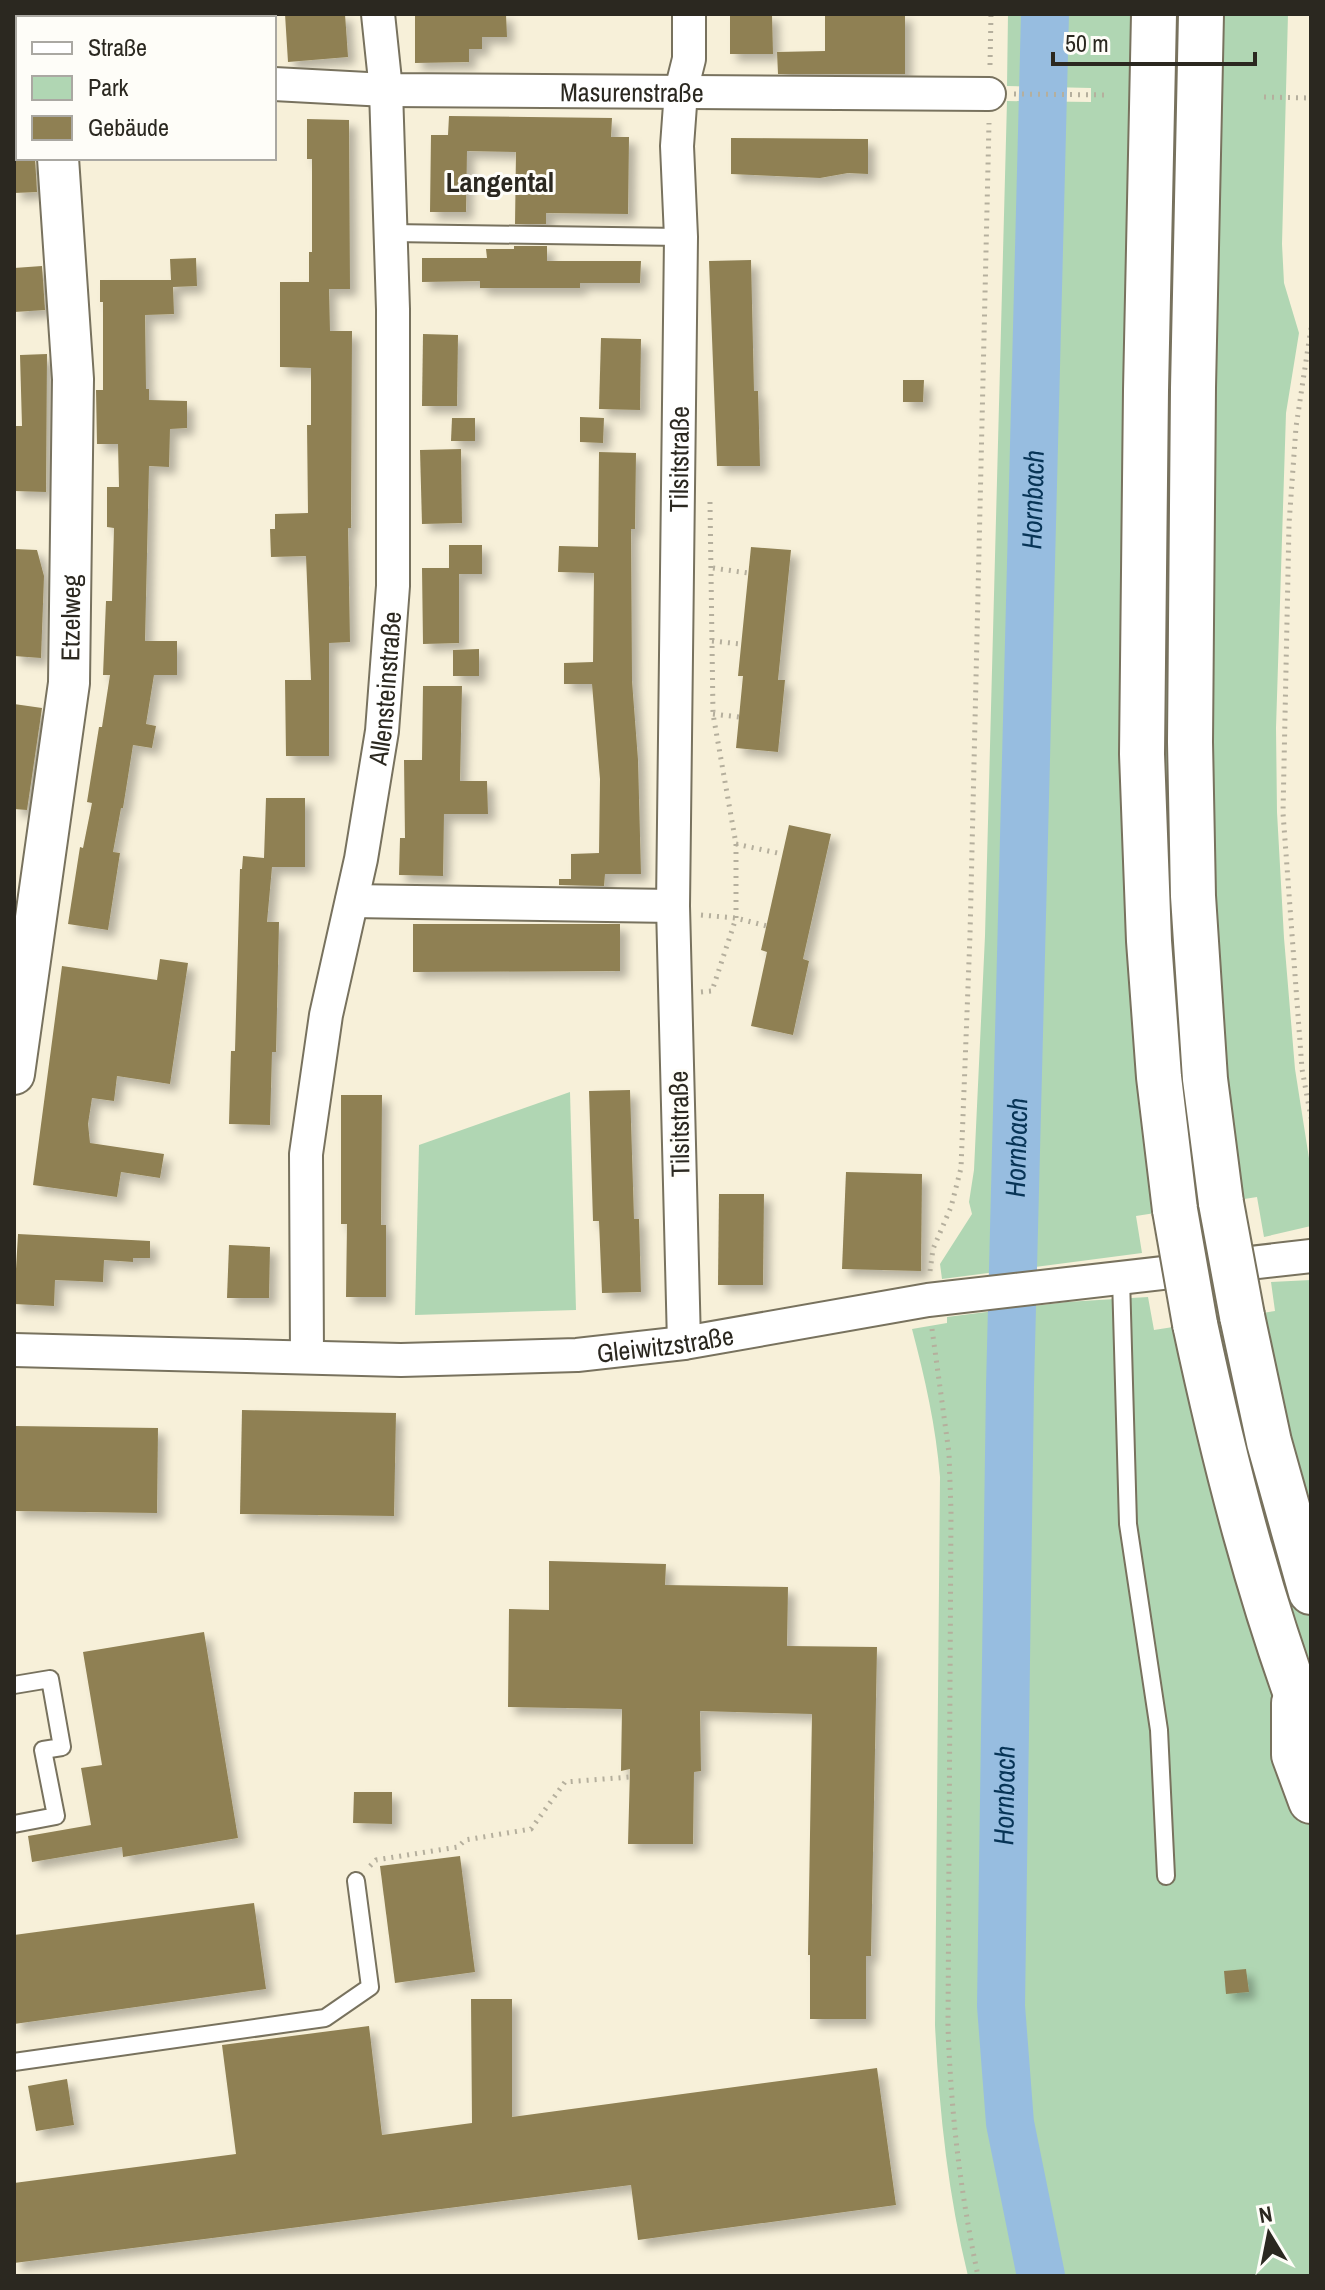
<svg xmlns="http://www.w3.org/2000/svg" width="1325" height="2290" viewBox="0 0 1325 2290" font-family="'Archivo Narrow',sans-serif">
<defs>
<filter id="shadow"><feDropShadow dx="7" dy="7" stdDeviation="4" flood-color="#0004"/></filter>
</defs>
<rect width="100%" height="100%" fill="#f7f0d9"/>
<!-- green -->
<g fill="#b0d6b3">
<polygon points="1008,14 1288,14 1282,244 1284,283 1299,333 1286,413 1276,728 1277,812 1284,938 1295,1069 1311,1171 1311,1226 1264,1237 1257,1197 1136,1216 1142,1253 942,1279 940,1264 972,1214 969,1202 974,1170 985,936 1007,101 1091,102 1091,88 1007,86"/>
<polygon points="570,1092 576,1310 415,1315 419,1145"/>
<path d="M 1311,1280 L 1311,2276 L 968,2276 C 948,2194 939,2110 935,2025 L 940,1477 C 936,1427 925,1378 912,1329 L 947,1323 L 947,1317 L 1066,1302 L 1148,1297 L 1154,1330 L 1275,1311 L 1271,1282 Z"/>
</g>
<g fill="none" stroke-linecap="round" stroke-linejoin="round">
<!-- river -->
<path stroke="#97bde0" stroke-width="48" id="s1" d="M 1041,2276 L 1010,2123 L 1001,2006 L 1010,1386 L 1045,14"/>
</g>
<!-- building -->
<g fill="#8f8053" filter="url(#shadow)">
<polygon points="285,14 345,14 348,57 288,62"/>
<polygon points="415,14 506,14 507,37 482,37 482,49 469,49 469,62 415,63"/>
<polygon points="730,14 772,14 773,54 730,54"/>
<polygon points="825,14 905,14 905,74 778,74 777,52 825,51"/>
<polygon points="449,116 612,118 611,137 629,137 628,214 546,213 546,224 515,224 516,152 467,151 466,212 430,212 431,135 448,135"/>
<polygon points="307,119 349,120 350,289 329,289 330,331 352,331 351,528 348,528 350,642 329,643 329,756 286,756 285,680 311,680 306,556 271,557 270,529 275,529 275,514 308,513 307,425 311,425 311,368 280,367 280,282 309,282 309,252 312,252 312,159 307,159"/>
<polygon points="731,138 868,139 868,174 848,173 820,178 731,174"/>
<polygon points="14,158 35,158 37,192 14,193"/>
<polygon points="514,246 547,246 547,261 641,261 640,283 580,283 580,288 480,288 480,281 422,282 422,258 487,258 486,249 514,249"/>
<polygon points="196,258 197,286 173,287 174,314 145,315 146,389 149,389 149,400 187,401 187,428 170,429 169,467 149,466 145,641 177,641 177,675 154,675 146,724 156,726 152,748 133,745 123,808 121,808 113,852 120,853 108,930 68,924 80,847 83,848 92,803 87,802 99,727 102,727 110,675 103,675 106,601 112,601 114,528 107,527 107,487 119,487 118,444 97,444 96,390 103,390 103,302 100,302 100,280 171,280 170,259"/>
<polygon points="751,260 754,391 758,391 760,466 717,466 709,261"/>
<polygon points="42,266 45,310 14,312 14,268"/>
<polygon points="423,334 458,335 457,406 422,406"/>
<polygon points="601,338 641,339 640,410 599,409"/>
<polygon points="47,354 46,492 14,491 14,426 22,426 20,355"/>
<polygon points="903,380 924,380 923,402 903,402"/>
<polygon points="580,417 604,418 603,443 580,442"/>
<polygon points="452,418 475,418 475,441 451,441"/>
<polygon points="461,449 462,523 422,524 420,450"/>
<polygon points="599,452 636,453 635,529 631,529 632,681 638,760 641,874 605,874 604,886 559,885 559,879 571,879 571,854 599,853 600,779 592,684 564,684 564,663 593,662 594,573 558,572 559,546 598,547"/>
<polygon points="449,545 482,545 482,574 459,574 459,643 423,644 422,568 449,568"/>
<polygon points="751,547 791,550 778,680 785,680 778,752 736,748 743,676 738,676"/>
<polygon points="14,549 37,550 44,576 41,658 14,656"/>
<polygon points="479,649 479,676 453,676 453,650"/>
<polygon points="423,686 462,686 460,781 487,781 488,814 444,814 443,876 399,875 400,838 405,838 404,760 422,760"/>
<polygon points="14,704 42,708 27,810 14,809"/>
<polygon points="266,798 305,798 305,867 272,867 267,922 279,922 276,1052 272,1052 270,1125 229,1124 231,1051 235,1051 240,869 242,869 243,856 264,858"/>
<polygon points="789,825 831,834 803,959 809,961 793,1035 751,1026 767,952 761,950"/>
<polygon points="413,924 620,924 620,971 413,972"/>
<polygon points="160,959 188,963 170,1084 117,1076 114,1101 92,1098 88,1124 90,1143 164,1154 160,1178 121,1172 117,1197 33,1185 62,966 157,980"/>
<polygon points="630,1090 634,1219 639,1219 641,1292 602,1293 599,1221 593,1221 589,1091"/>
<polygon points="341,1095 382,1095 381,1225 386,1225 386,1297 346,1297 347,1224 341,1224"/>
<polygon points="846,1172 922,1174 921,1271 842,1269"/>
<polygon points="719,1194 764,1194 763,1285 718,1285"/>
<polygon points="18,1234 150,1241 150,1258 133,1258 133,1262 104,1260 103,1282 55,1280 54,1306 14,1304"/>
<polygon points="229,1245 270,1247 269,1298 227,1298"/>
<polygon points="242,1410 396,1413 394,1516 240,1514"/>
<polygon points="14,1426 158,1428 157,1513 14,1511"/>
<polygon points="549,1561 666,1564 665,1585 788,1587 787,1646 877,1647 871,1956 866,1956 866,2019 810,2019 810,1955 808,1955 812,1714 700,1711 701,1771 694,1772 693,1844 628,1844 630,1769 621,1771 622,1709 508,1707 509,1609 549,1610"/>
<polygon points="204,1632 238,1838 123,1857 122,1847 32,1862 28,1836 91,1825 81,1768 102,1765 83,1652"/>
<polygon points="354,1792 392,1792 392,1824 353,1823"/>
<polygon points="460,1856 475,1972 395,1983 380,1866"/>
<polygon points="254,1903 266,1989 14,2024 14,1935"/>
<polygon points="1246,1969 1249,1992 1226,1994 1224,1971"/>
<polygon points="471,1999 512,1999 512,2117 877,2068 896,2205 638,2240 631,2185 14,2263 14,2183 236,2154 222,2045 369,2026 382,2135 472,2123"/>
<polygon points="67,2079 74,2125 36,2131 28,2086"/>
</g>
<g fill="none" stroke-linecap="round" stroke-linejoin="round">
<!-- service casing -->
<g stroke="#78725e" stroke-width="20">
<g id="service">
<polyline points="391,233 681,237"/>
<polyline points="1121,1278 1128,1524 1159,1730 1166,1876"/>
<polyline points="14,1685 50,1679 62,1747 43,1750 56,1816 14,1824"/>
<polyline points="14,2062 325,2018 370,1987 356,1881"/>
</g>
</g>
<!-- minor casing -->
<g stroke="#78725e" stroke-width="36">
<g id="minor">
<path id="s2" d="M 274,84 L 386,90 L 989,94"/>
<polyline points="352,901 673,906"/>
<path id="s3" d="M 684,1343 L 673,906 L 681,237 L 677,146 L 681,91 L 689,59 L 689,14"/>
<path id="s4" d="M 14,1350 L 401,1360 L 577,1355 L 684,1343 L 928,1300 L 1311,1256"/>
<path id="s5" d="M 307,1357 L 306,1154 L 326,1015 L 361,859 L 382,731 L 393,586 L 393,309 L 386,90 L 378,14"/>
</g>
</g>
<!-- tertiary casing -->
<g stroke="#78725e" stroke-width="44">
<g id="tertiary">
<polyline points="47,14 47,18"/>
<path id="s6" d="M 14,1074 L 69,683 L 73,379 L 58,158"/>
</g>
</g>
<!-- motorway casing -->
<g stroke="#78725e" stroke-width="48">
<g id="motorway">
<polyline points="1154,14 1146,390 1142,754 1149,941 1159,1077 1175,1210"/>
<polyline points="1201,14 1193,388 1190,742 1193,896 1205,1079 1221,1203"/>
<polyline points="1242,1316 1269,1442 1311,1592"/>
<path d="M 1195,1324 C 1225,1464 1260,1601 1311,1735"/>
<polyline points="1294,1703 1294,1755 1311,1801"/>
</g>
</g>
<!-- path -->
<g stroke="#b5af9d" stroke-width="5" stroke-dasharray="2 6" stroke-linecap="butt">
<polyline points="990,65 991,14"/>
<polyline points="1014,94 1108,95"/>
<polyline points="1264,97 1311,98"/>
<polyline points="1311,328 1296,427 1289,524 1283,813 1302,1069 1311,1118"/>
<polyline points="713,568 748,573"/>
<polyline points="712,641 741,644"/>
<polyline points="713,714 739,717"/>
<polyline points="736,844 782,854"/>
<polyline points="701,915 736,918 767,926"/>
<polyline points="701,992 712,991 736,918 736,844 713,714 710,502"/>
<polyline points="930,1271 933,1249 951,1207 961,1168 970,935 989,123"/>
<path d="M 932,1329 L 949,1453 L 951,1511 L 948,2026 C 951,2114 960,2190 978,2276"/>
<polyline points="370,1866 376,1860 458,1847 465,1840 531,1829 565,1782 630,1777"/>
</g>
<!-- service -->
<use href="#service" stroke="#fff" stroke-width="16"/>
<!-- minor -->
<use href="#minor" stroke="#fff" stroke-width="32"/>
<!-- tertiary -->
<use href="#tertiary" stroke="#fff" stroke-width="40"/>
<!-- motorway -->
<use href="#motorway" stroke="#fff" stroke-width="44"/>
<!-- motorway-bridge casing -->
<g stroke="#78725e" stroke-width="48" stroke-linecap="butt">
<g id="motorway-bridge">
<polyline points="1221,1203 1242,1316"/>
<polyline points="1175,1210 1195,1324"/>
</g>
</g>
<!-- motorway-bridge -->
<use href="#motorway-bridge" stroke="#fff" stroke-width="44"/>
</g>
<g text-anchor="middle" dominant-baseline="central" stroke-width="6" stroke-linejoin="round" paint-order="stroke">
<!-- street labels -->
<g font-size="26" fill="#2b2820" stroke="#fefdf8">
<text stroke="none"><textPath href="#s2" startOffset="358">Masurenstraße</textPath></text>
<text stroke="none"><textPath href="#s3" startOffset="884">Tilsitstraße</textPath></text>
<text stroke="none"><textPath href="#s6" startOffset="460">Etzelweg</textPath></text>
<text stroke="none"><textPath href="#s5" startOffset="676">Allensteinstraße</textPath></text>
<text transform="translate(679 1124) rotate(-91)">Tilsitstraße</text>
<text stroke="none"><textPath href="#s4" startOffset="652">Gleiwitzstraße</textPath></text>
</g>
<!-- neighbourhood labels -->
<g font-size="28" font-weight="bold" fill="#2b2820" stroke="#fefdf8">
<text x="500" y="182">Langental</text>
</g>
<!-- water labels -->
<g font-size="28" font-style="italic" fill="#073456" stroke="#fefdf8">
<text stroke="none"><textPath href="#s1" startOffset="1780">Hornbach</textPath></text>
<text stroke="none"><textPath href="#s1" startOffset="1132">Hornbach</textPath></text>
<text stroke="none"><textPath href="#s1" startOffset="484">Hornbach</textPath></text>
</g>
</g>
<!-- border -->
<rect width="1325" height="2290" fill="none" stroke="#2b2820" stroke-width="32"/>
<!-- legend -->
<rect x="16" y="16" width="260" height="144" fill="#fefdf8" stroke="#aaa8a2" stroke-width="2"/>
<rect x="32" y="42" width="40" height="12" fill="#ffffff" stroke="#aaa8a2" stroke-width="2"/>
<text x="88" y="56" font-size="24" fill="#2b2820">Straße</text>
<rect x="32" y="76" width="40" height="24" fill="#b0d6b3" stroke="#aaa8a2" stroke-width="2"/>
<text x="88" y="96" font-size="24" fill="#2b2820">Park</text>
<rect x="32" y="116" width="40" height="24" fill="#8f8053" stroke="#aaa8a2" stroke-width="2"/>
<text x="88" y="136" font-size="24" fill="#2b2820">Gebäude</text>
<!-- north arrow -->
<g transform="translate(1269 2234) rotate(350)" stroke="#fefdf8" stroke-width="6" paint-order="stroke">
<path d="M0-6L14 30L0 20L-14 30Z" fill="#2b2820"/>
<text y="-12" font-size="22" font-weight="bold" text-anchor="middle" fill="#2b2820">N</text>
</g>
<!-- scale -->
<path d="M1053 52v12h202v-12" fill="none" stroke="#2b2820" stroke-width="4"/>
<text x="1065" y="52" font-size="24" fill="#2b2820" stroke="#fefdf8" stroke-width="6" paint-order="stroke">50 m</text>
</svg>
